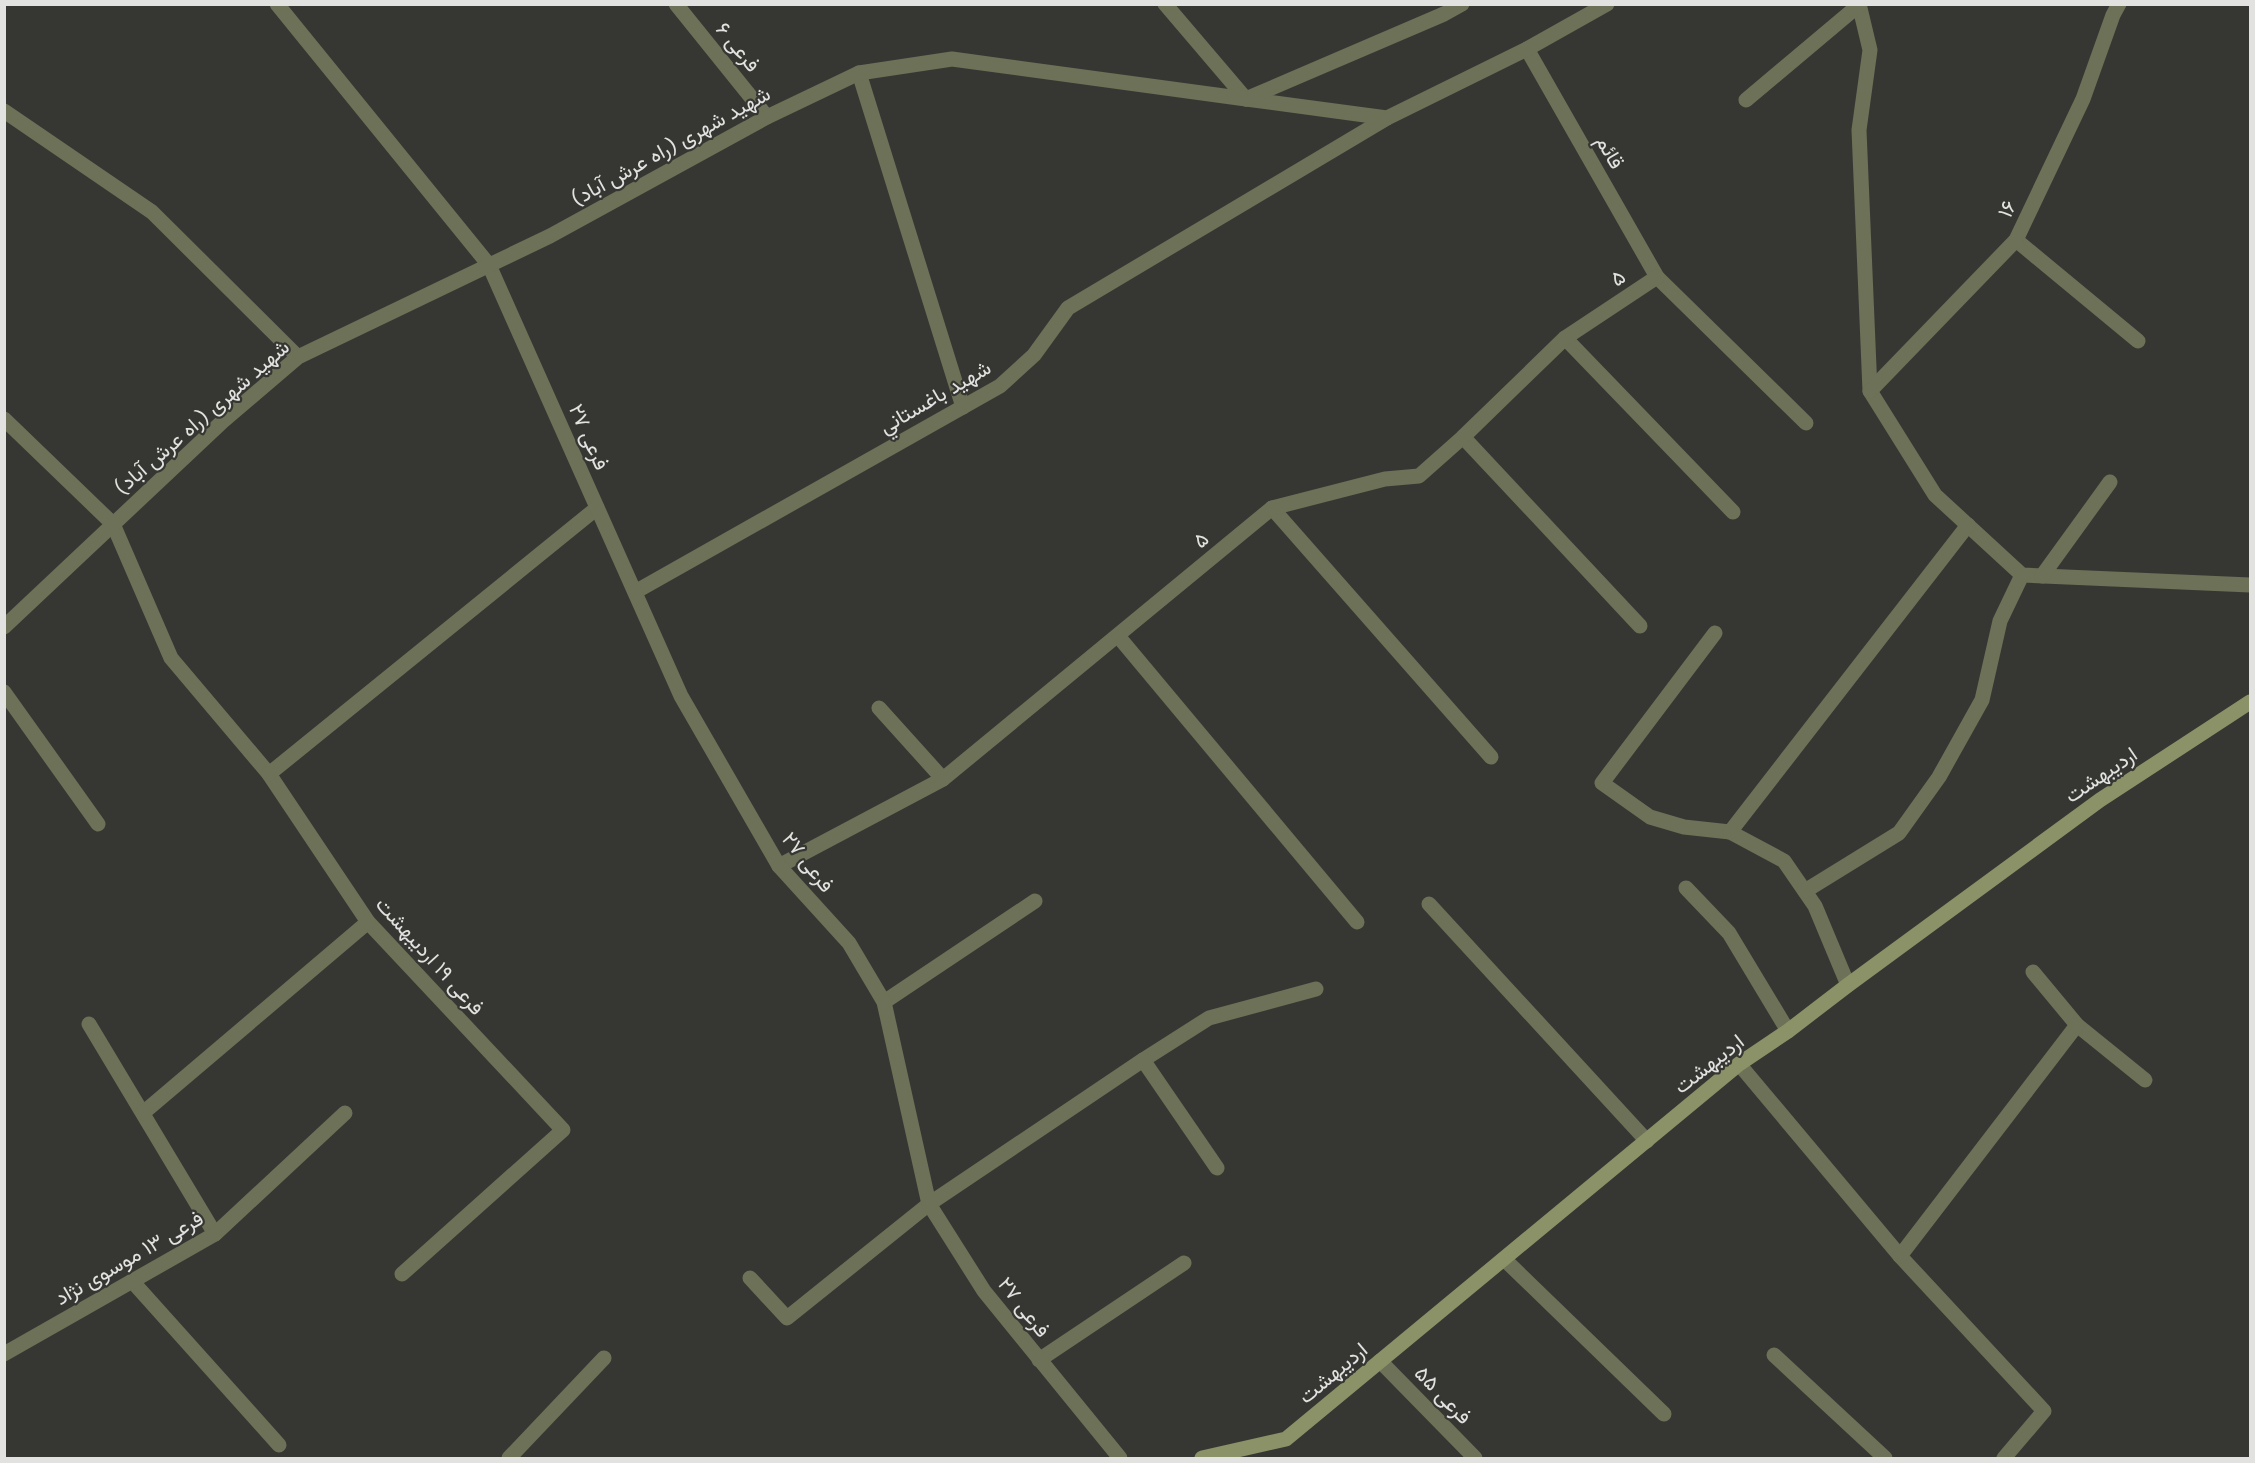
<svg xmlns="http://www.w3.org/2000/svg" width="2255" height="1463" viewBox="0 0 2255 1463" font-family="'DM Sans',Vazirmatn,sans-serif">
<rect width="100%" height="100%" fill="#363733"/>
<g fill="none" stroke-linecap="round" stroke-linejoin="round">
<!-- minor -->
<g stroke="#6d7157" stroke-width="15">
<polyline points="277,4 489,265"/>
<polyline points="676,4 767,117"/>
<polyline points="1165,4 1246,99"/>
<polyline points="1859,4 1870,50 1859,130 1870,391 1935,495 2022,575 2250,585"/>
<polyline points="1527,49 1657,277 1806,423"/>
<polyline points="859,73 963,407"/>
<polyline points="1746,100 1859,5"/>
<polyline points="4,111 152,212 298,357"/>
<polyline points="2016,240 2138,341"/>
<polyline points="1565,338 1733,512"/>
<polyline points="1870,391 2016,240 2083,99 2113,15 2119,4"/>
<polyline points="4,419 113,524 171,658 269,774 368,922 563,1130 402,1274"/>
<polyline points="1463,437 1640,626"/>
<polyline points="1272,508 1491,757"/>
<polyline points="2042,576 2110,482"/>
<polyline points="635,592 1000,386 1034,355 1068,308 1387,118"/>
<polyline points="1715,633 1602,783 1650,817 1684,827 1730,832 1784,861 1815,906 1848,985"/>
<polyline points="1118,636 1357,922"/>
<polyline points="4,692 98,824"/>
<polyline points="879,708 943,779"/>
<polyline points="269,774 597,508"/>
<polyline points="1730,832 1968,525"/>
<polyline points="779,866 943,779 1272,508 1385,479 1419,476 1463,437 1565,338 1657,277"/>
<polyline points="1686,888 1729,933 1788,1031"/>
<polyline points="1805,891 1899,833 1939,777 1982,700 2000,621 2022,575"/>
<polyline points="1429,904 1647,1141"/>
<polyline points="2033,972 2077,1025 2145,1080"/>
<polyline points="884,1002 1035,901"/>
<polyline points="89,1024 215,1234"/>
<polyline points="1143,1060 1209,1018 1316,989"/>
<polyline points="1739,1064 1900,1256 2044,1411 2004,1458"/>
<polyline points="143,1113 368,922"/>
<polyline points="1900,1256 2077,1025"/>
<polyline points="1504,1259 1664,1414"/>
<polyline points="750,1278 787,1318 929,1204 1143,1060 1217,1168"/>
<polyline points="132,1281 279,1445"/>
<polyline points="4,1354 215,1234 345,1113"/>
<polyline points="1774,1355 1885,1458"/>
<polyline points="1039,1360 1184,1263"/>
<polyline points="1380,1361 1475,1458"/>
<polyline points="509,1458 604,1358"/>
</g>
<!-- tertiary -->
<g stroke="#6d7157" stroke-width="15">
<polyline points="1246,99 1387,118 1527,49 1607,4"/>
<polyline points="489,265 681,696 779,866 849,943 884,1002 929,1204 984,1291 1120,1458"/>
<polyline points="4,627 223,421 298,357 550,236 767,117 859,73 952,59 1246,99 1444,14 1462,4"/>
</g>
<!-- secondary -->
<polyline stroke="#8b9267" stroke-width="15" points="1202,1458 1286,1439 1739,1064 1788,1031 1848,985 2100,800 2250,702"/>
</g>
<g text-anchor="middle" dominant-baseline="central" stroke-width="4.5" stroke-linejoin="round" paint-order="stroke">
<!-- street labels -->
<g font-size="21" fill="#e2e2e0" stroke="#363733">
<text transform="translate(738 47) rotate(51)">فرعی ۶</text>
<text transform="translate(671 146) rotate(-29)">شهید شهری (راه عرش آباد)</text>
<text transform="translate(1610 152) rotate(60)">قائم</text>
<text transform="translate(2007 209) rotate(-65)">۱۶</text>
<text transform="translate(1618 278) rotate(-34)">۵</text>
<text transform="translate(935 397) rotate(-30)">شهيد باغستاني</text>
<text transform="translate(202 417) rotate(-41)">شهید شهری (راه عرش آباد)</text>
<text transform="translate(589 437) rotate(66)">فرعی ۲۷</text>
<text transform="translate(1201 540) rotate(-40)">۵</text>
<text transform="translate(2101 775) rotate(-34)">اردیبهشت</text>
<text transform="translate(808 862) rotate(52)">فرعی ۲۷</text>
<text transform="translate(430 956) rotate(48)">فرعی ۱۹ اردیبهشت</text>
<text transform="translate(1709 1064) rotate(-38)">اردیبهشت</text>
<text transform="translate(129 1258) rotate(-30)">فرعی ۱‍۳ موسوی نژاد</text>
<text transform="translate(1024 1307) rotate(52)">فرعی ۲۷</text>
<text transform="translate(1333 1373) rotate(-40)">اردیبهشت</text>
<text transform="translate(1443 1395) rotate(46)">فرعی ۵۵</text>
</g>
</g>
<!-- border -->
<rect width="2255" height="1463" fill="none" stroke="#e2e2e0" stroke-width="12"/>
</svg>
